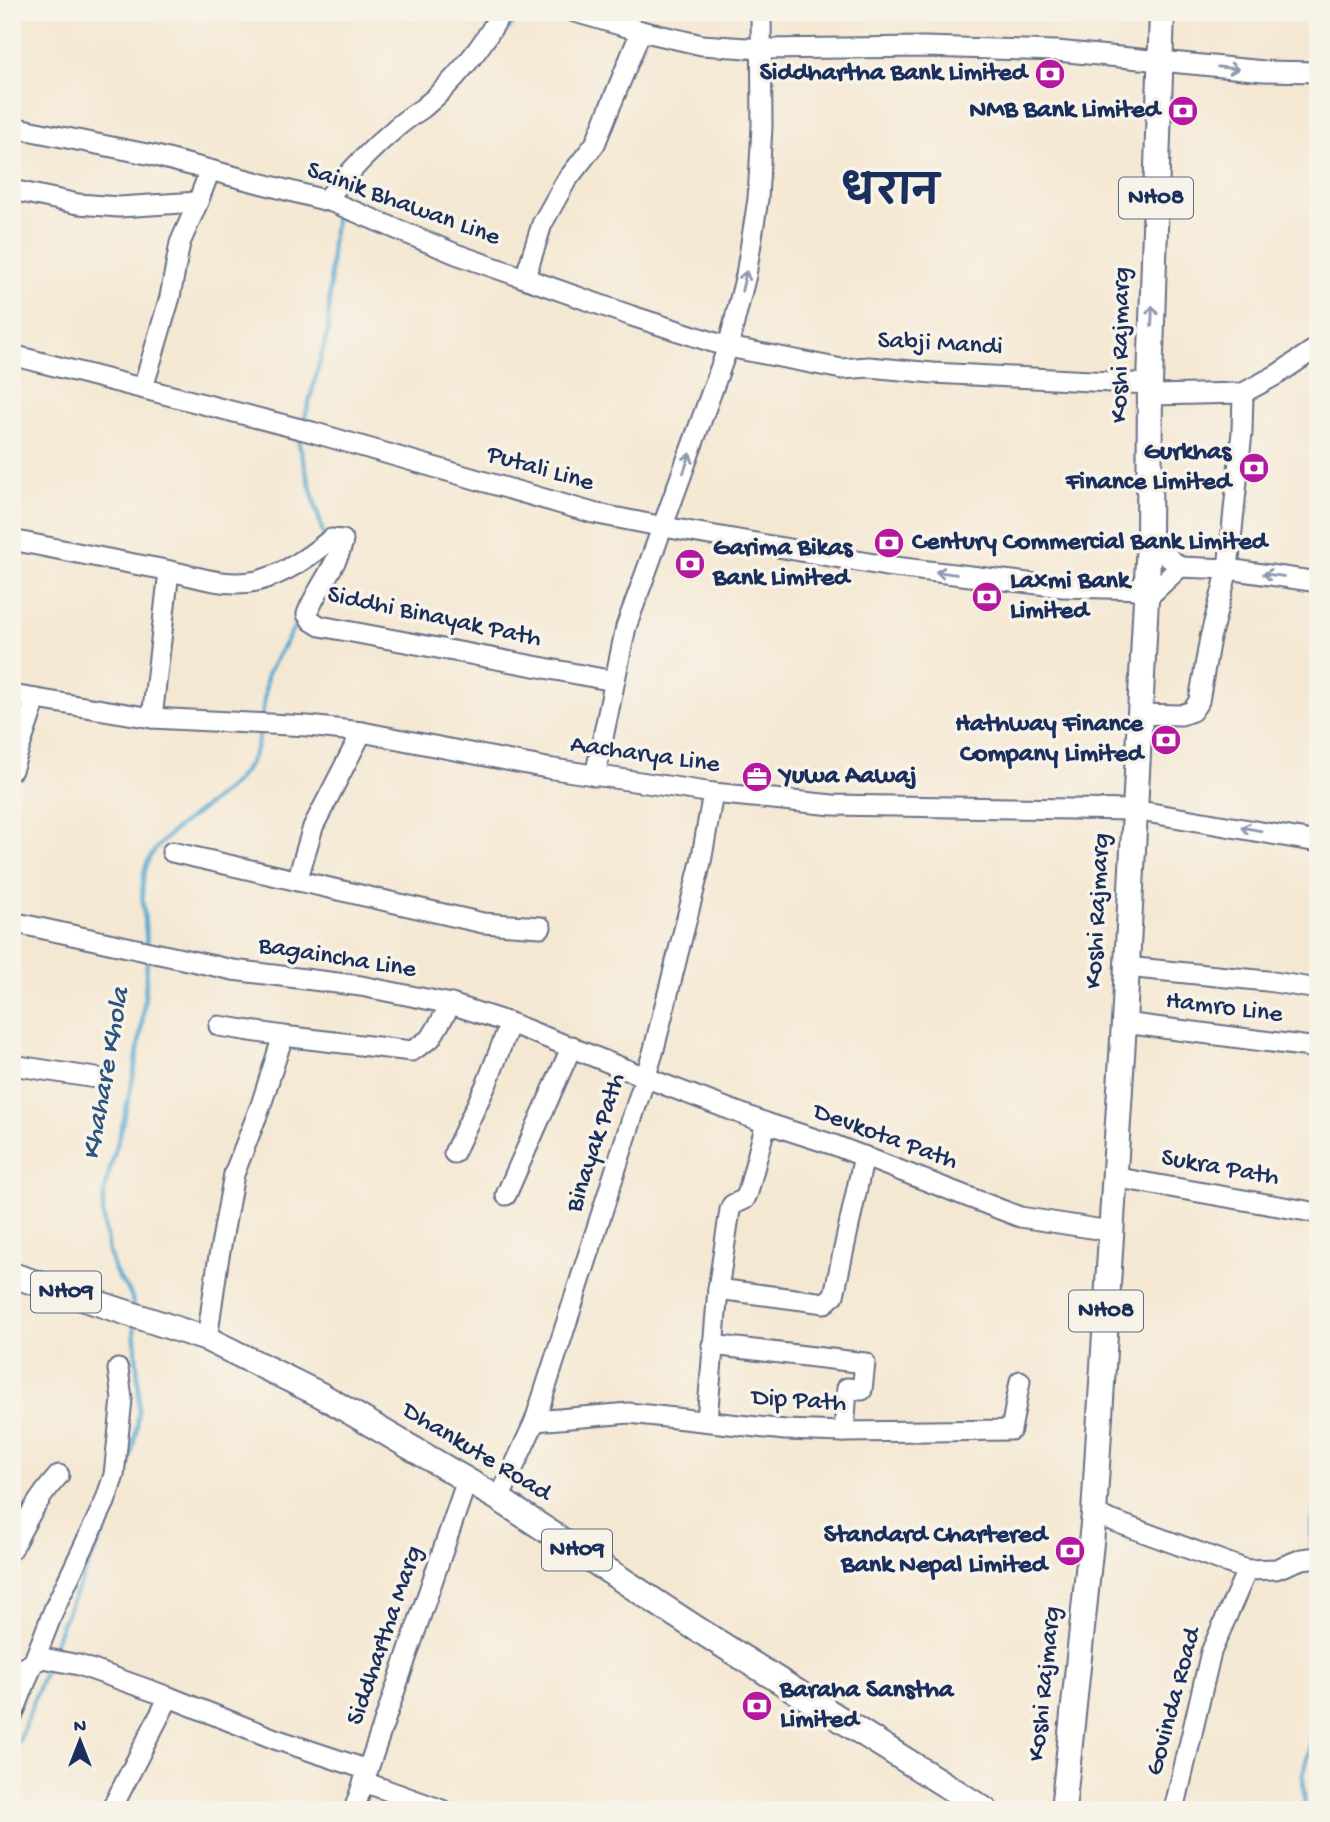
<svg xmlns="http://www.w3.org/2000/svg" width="1330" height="1822" viewBox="0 0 1330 1822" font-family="'Gochi Hand','Playpen Sans Deva',sans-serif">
<rect width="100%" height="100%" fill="#f7f3e8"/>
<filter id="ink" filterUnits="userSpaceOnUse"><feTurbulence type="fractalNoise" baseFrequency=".0143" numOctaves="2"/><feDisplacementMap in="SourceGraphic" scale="14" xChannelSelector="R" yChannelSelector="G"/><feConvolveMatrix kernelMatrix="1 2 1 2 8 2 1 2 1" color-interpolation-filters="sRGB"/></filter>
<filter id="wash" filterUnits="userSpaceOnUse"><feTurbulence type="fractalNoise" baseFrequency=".00686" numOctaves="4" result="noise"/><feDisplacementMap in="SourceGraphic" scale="28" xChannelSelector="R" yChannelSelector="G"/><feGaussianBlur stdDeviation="1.57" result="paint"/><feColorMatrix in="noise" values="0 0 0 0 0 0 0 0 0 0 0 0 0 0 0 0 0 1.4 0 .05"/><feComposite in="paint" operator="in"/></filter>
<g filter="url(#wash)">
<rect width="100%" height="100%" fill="#f5e8d3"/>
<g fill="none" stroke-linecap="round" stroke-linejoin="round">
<!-- stream -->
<g stroke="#53a9d0" stroke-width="4.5">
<polyline points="486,53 523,12"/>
<polyline points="303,425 328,331 332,242 337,210"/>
<polyline points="301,433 299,444 324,537"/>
<polyline points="320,570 324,552"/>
<polyline points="305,598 315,578"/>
<polyline points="262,718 267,675 296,624 299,613"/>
<path d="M 147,946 C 146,919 138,893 146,866 C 150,854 159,845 168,836 C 204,802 254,786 260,730"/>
<path d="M 133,1305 C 133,1291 122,1285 116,1273 C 109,1260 102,1220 103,1205 C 105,1176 117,1150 123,1122 C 136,1069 146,1013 147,958"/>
<polyline points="1312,1551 1311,1529 1318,1493"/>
<path d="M 50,1655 C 76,1578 125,1508 137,1426 C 142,1391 135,1358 134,1324"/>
<polyline points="12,1753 21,1736 47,1664"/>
<polyline points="1305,1810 1303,1775 1312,1738 1315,1709 1316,1576 1314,1563"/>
</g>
</g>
</g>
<g filter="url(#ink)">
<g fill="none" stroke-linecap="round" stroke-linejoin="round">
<!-- minor casing -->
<g stroke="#677087" stroke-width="23">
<g id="minor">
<polyline points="575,12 641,31 702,45 762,49 925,47 1057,51 1264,71 1318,72"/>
<polyline points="12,127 152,155 332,202 456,254 632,316 728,347 842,369 869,367 933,373 1150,384"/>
<polyline points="12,190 78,204 119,207 198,202 210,170"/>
<path d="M 326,200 C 347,174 371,149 397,127 C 405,120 414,114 423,108 C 451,85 485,45 501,12"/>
<polyline points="525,278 542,224 566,181 595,144 641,31"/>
<polyline points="12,355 312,432 593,513 664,527 886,566 1063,587 1147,589"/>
<polyline points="143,388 170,297 180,243 198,202"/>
<polyline points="1243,393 1278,374 1318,347"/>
<polyline points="1151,395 1243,393"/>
<path d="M 12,540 C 62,550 111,560 161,569 C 194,575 222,588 257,581 C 285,574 309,557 331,539 L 343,540 C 340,561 316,590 307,614 L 312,621 L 320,626 L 614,681"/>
<polyline points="1149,541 1180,567 1228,569 1318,582"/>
<polyline points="1147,598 1180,567"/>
<polyline points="12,695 152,718 308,726 362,732 547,768 713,793 833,805 1134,810 1318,842"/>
<polyline points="1138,714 1181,715 1192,711 1199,701 1210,638 1228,569 1242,432 1243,393"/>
<polyline points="152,718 169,571"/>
<polyline points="12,770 36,699"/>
<polyline points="595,776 626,627 728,347 746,275 758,199 762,126 761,12"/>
<polyline points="172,852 483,923 541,927"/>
<polyline points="297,881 313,827 362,732"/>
<polyline points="12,922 233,970 361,986 451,1004 510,1023 665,1085 766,1123 834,1145 1020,1217 1110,1231"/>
<polyline points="1126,967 1267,981 1318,989"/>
<polyline points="1124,1023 1318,1048"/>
<polyline points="219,1026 283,1036"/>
<polyline points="12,1065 102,1079"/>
<polyline points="454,1153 487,1083 510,1023"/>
<polyline points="1113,1177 1318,1213"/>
<polyline points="506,1195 572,1046"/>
<polyline points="718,1289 825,1303 834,1295 864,1156"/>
<polyline points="207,1339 218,1262 234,1174 261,1105 283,1036 412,1051 431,1038 451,1004"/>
<polyline points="712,1345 865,1363 862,1390 847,1388 844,1432"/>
<polyline points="707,1420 718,1289 730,1210 732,1205 745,1199 748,1192 766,1123"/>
<polyline points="535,1421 629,1413 785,1430 844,1432 1011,1430 1020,1381"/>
<polyline points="499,1499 535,1421 653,1053 701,862 713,793"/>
<polyline points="1094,1514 1247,1570"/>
<path d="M 12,1549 C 25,1522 38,1498 59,1475"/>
<polyline points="12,1673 43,1658 79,1665 169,1697 275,1739 368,1770"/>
<polyline points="12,1717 55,1607 105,1502 114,1475 122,1399 118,1369"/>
<polyline points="364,1782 442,1810"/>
<polyline points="111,1810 169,1697"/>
<polyline points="354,1810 467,1480"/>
<polyline points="1174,1810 1211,1652 1247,1570 1276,1569 1302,1559 1318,1557"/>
</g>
</g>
<!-- major casing -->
<g stroke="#677087" stroke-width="28">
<g id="major">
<polyline points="12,1275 207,1339 321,1395 499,1499 697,1629 985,1810"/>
<polyline points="1063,1810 1094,1514 1124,1023 1149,541 1150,384 1162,12"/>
</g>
</g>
<!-- minor -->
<use href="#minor" stroke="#fff" stroke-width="19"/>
<!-- major -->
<use href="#major" stroke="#fff" stroke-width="24"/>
</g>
<!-- one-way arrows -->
<defs><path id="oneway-shaft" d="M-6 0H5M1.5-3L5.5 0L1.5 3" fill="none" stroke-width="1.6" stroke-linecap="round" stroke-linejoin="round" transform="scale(1.75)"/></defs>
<g stroke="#8d97ae">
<use href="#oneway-shaft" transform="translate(1228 68) rotate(6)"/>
<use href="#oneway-shaft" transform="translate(744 281) rotate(-77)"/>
<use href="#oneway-shaft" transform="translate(1152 316) rotate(-88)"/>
<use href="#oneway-shaft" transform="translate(687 463) rotate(-70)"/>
<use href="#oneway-shaft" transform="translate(946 573) rotate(-173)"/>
<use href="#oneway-shaft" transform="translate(1273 575) rotate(-172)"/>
<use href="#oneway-shaft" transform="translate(1251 829) rotate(-170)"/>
</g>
</g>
<!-- icons -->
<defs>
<g id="bank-disc" transform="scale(1.575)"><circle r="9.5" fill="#b5179e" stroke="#f7f3e8"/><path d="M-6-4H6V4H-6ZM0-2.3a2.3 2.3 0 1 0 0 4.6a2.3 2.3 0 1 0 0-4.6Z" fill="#fff"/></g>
<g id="office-disc" transform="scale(1.575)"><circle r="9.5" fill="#b5179e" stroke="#f7f3e8"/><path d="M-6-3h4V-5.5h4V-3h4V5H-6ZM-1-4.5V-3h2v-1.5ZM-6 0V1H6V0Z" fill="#fff"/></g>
</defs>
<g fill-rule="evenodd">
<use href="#bank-disc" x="1050" y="74"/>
<use href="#bank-disc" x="1183" y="111"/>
<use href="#bank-disc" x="1254" y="468"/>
<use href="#bank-disc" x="889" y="543"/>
<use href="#bank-disc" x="690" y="564"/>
<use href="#bank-disc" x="987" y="597"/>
<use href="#bank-disc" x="1166" y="740"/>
<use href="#office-disc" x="757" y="777"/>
<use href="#bank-disc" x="1070" y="1551"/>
<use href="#bank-disc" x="757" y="1706"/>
</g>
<g text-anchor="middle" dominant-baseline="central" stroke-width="7" stroke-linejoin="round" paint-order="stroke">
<!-- shield labels -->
<g fill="#f7f3e8" stroke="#5d6a87" stroke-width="2">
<rect x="1119" y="177.5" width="74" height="41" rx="5"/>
<rect x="31" y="1271.5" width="70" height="41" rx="5"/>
<rect x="1069" y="1290.5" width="74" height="41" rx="5"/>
<rect x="542" y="1529.5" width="70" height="41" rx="5"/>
</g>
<g font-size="24" font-weight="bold" fill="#1b2f5e">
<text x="1156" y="198">NH08</text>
<text x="66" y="1292">NH09</text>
<text x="1106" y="1311">NH08</text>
<text x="577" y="1550">NH09</text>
</g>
<!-- poi labels -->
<g font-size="26" font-weight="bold" fill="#1b2f5e" stroke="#f7f3e8" text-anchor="end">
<text x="1027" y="74">Siddhartha Bank Limited</text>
<text x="1160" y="111">NMB Bank Limited</text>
<text x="1231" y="453">Gurkhas<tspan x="1231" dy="30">Finance Limited</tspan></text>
<text x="912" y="543" text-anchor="start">Century Commercial Bank Limited</text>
<text x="713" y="549" text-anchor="start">Garima Bikas<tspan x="713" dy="30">Bank Limited</tspan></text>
<text x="1010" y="582" text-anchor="start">Laxmi Bank<tspan x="1010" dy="30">Limited</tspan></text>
<text x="1143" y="725">Hathway Finance<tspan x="1143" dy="30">Company Limited</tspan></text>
<text x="780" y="777" text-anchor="start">Yuwa Aawaj</text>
<text x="1047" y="1536">Standard Chartered<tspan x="1047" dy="30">Bank Nepal Limited</tspan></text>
<text x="780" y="1691" text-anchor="start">Baraha Sanstha<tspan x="780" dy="30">Limited</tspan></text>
</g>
<!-- street labels -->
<g font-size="26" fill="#1b2f5e" stroke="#f7f3e8">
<text transform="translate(403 205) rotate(20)">Sainik Bhawan Line</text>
<text transform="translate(940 345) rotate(3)">Sabji Mandi</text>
<text transform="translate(1122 345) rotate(-89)">Koshi Rajmarg</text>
<text transform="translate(540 470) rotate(16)">Putali Line</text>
<text transform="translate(434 618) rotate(12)">Siddhi Binayak Path</text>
<text transform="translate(645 756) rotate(8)">Aacharya Line</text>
<text transform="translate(1099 911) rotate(-87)">Koshi Rajmarg</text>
<text transform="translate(337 959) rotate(9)">Bagaincha Line</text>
<text transform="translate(1224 1009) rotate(7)">Hamro Line</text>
<text transform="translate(885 1138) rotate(20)">Devkota Path</text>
<text transform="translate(597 1143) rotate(-72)">Binayak Path</text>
<text transform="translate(1220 1169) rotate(10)">Sukra Path</text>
<text transform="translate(799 1402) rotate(4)">Dip Path</text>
<text transform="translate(476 1453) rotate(31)">Dhankute Road</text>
<text transform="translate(386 1636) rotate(-71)">Siddhartha Marg</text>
<text transform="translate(1046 1684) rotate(-84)">Koshi Rajmarg</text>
<text transform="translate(1175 1702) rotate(-75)">Govinda Road</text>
</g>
<!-- water labels -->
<g font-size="28" font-style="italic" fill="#2c5480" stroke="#f7f3e8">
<text transform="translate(107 1074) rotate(-80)">Khahare Khola</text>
</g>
<!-- town labels -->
<g font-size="40" font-weight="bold" fill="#1b2f5e" stroke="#f7f3e8">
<text x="890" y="195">धरान</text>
</g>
</g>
<!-- margin -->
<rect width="1330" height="1822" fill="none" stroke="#f7f3e8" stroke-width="42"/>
<!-- north arrow -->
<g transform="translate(80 1741)" stroke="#f7f3e8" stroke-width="5" paint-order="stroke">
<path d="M0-5L12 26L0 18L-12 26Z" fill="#1b2f5e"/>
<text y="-10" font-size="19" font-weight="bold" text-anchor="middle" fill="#1b2f5e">N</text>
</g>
</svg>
